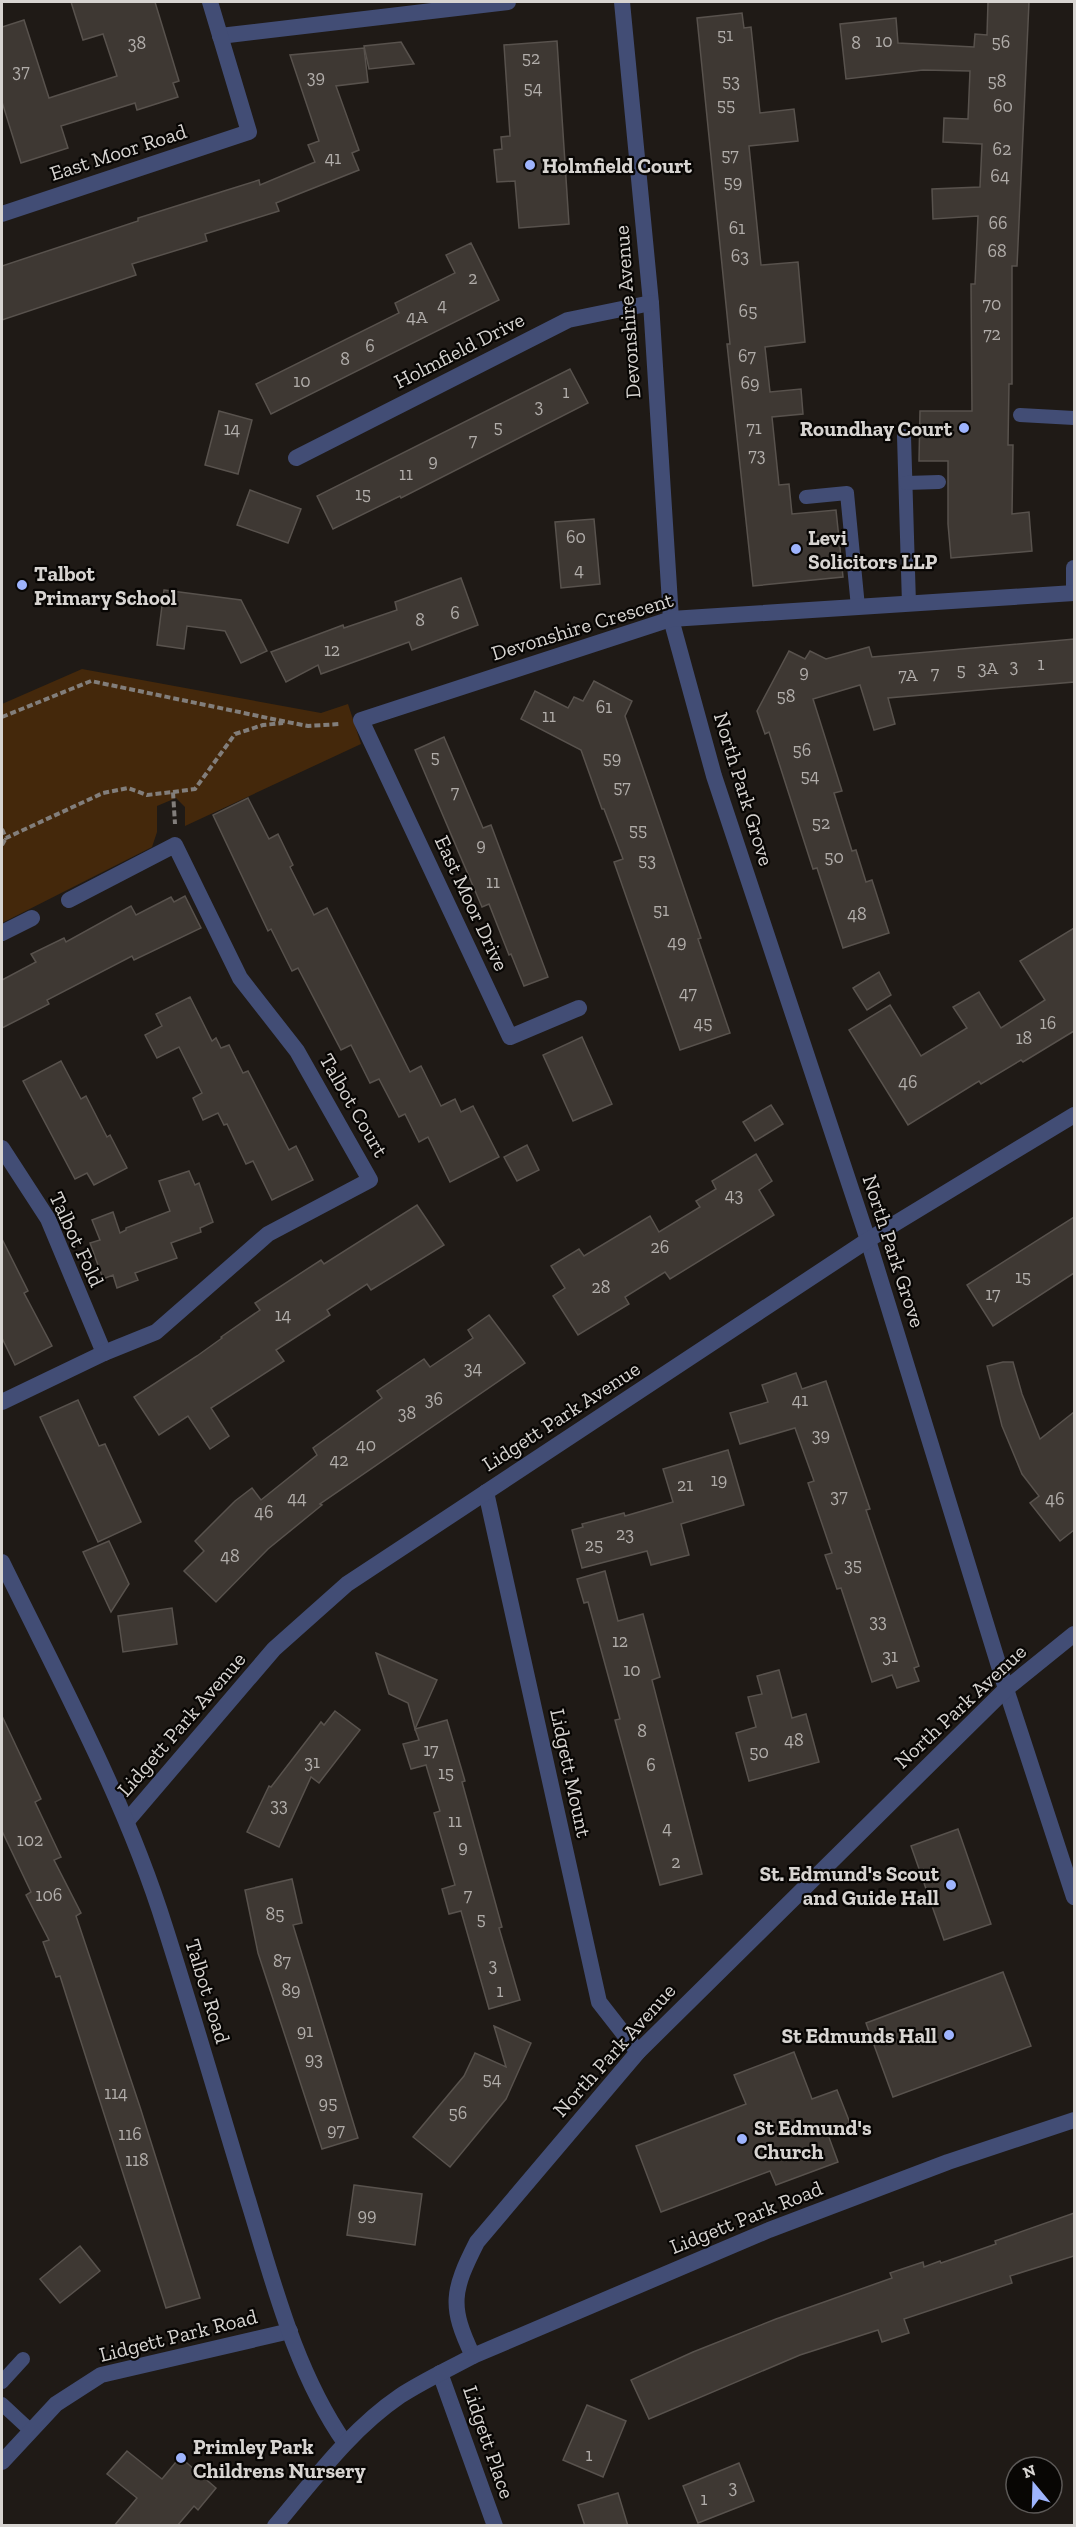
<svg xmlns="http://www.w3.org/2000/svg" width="1076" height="2527" viewBox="0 0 1076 2527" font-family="'Zilla Slab',serif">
<rect width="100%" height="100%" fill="#1f1a16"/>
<!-- green -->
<polygon fill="#44280b" points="82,669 321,713 348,704 361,744 185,826 185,807 176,798 157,806 157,832 152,847 2,923 2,704"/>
<!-- building -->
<g fill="#3e3833" stroke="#58524d" stroke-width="1.5">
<polygon points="71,2 155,2 179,81 173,83 178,97 137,110 135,103 61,126 68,148 21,163 2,102 2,27 24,20 49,98 117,76 103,34 83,40"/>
<polygon points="988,2 1029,2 1017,266 1012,266 1012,384 1009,384 1008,445 1013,445 1012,514 1029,512 1032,551 951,558 948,524 948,461 919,461 920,411 972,411 971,284 975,284 978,216 933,219 932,189 980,187 982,144 943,142 944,118 968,119 970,71 923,70 846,79 840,24 896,18 898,43 974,47 975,34 987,35"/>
<polygon points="742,13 744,28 751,27 760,113 794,109 798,141 749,146 761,265 798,262 805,342 765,347 770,392 801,389 803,414 772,417 779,485 789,484 792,514 836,510 843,577 753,586 727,344 730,344 697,18"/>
<polygon points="557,41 569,224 519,228 515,181 497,182 494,150 502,149 501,137 510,136 504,45"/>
<polygon points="401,42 414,64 369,69 364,46"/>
<polygon points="364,48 368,82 336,86 359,150 352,153 359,170 276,203 279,211 205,234 207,241 132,264 136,275 2,320 2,266 138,221 138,218 224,191 259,180 260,185 315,162 308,145 319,141 290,55"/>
<polygon points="471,243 499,300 271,414 256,384 399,313 395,303 455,273 446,255"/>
<polygon points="570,369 588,403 401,498 400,496 333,529 317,496"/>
<polygon points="219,411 252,420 238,474 205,465"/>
<polygon points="250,490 301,509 288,543 237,525"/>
<polygon points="594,519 600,584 561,588 555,522"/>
<polygon points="461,578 478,625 412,650 409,642 321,674 318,665 286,682 271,652 343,625 344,628 397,610 395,602"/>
<polygon points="164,590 241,600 267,651 241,663 225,631 187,626 184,649 157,645"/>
<polygon points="1074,639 1074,682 888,698 895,724 874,730 860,685 813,699 842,791 834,793 852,851 856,850 866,882 872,880 889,933 843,948 817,868 813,869 769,732 765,734 757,711 789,651 805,659 810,651 826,659 869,647 872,657"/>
<polygon points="594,681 632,701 625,716 701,938 698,939 730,1033 680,1050 614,862 623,859 604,809 602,809 581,750 521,719 535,691 568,708 574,697 583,701"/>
<polygon points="444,737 483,828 491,825 548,977 524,986 511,954 509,955 489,904 482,907 415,750"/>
<polygon points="248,798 269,839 278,834 293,865 290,867 314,915 327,908 410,1072 421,1066 441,1106 455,1099 461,1112 473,1106 499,1157 450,1182 428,1137 419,1142 405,1114 399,1117 379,1079 370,1083 351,1045 341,1050 298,968 292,971 271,929 268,931 213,815"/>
<polygon points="185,896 201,928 134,960 132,956 47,1000 49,1004 2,1028 2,980 36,962 31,954 64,938 66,942 131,906 136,915 171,897 174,902"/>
<polygon points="1074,928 1074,1031 1023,1062 1021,1060 981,1084 979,1081 908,1125 849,1030 890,1005 921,1056 967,1028 953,1007 979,992 1001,1028 1045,1000 1020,961"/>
<polygon points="879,972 891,995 867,1010 853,988"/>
<polygon points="190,997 212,1041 216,1038 221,1048 229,1045 243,1073 248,1071 289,1150 296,1146 313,1180 272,1200 253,1161 246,1164 227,1124 224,1125 218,1113 203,1120 193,1098 202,1093 179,1047 157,1058 145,1035 162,1026 156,1014"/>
<polygon points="582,1037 612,1104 573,1121 543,1055"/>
<polygon points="61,1061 81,1099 86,1096 107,1137 110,1135 127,1168 94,1185 87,1173 75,1179 23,1081"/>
<polygon points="771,1105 783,1124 755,1141 743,1122"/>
<polygon points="527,1145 539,1170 517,1181 504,1157"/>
<polygon points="756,1154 772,1181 759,1190 774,1215 670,1279 665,1272 625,1297 629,1304 578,1335 553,1296 565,1288 551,1266 579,1249 584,1256 650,1216 659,1232 700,1207 696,1201 716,1189 712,1181"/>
<polygon points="189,1171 195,1185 199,1183 213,1222 200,1228 201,1232 171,1243 177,1258 135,1273 138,1280 117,1288 113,1275 103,1279 90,1243 100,1240 92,1220 113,1212 120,1233 126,1230 126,1228 170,1211 159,1181"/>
<polygon points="417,1205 444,1245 371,1290 367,1284 327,1310 330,1315 276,1350 284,1361 211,1408 229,1436 210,1449 188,1416 159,1435 134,1397 197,1356 222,1338 221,1337 260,1310 255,1303 321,1260 324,1264"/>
<polygon points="1074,1217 1074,1273 993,1326 967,1285"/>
<polygon points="2,1239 28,1291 24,1293 52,1346 15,1365 2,1338"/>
<polygon points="489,1315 525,1363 320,1504 322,1505 268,1549 216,1602 184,1571 204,1551 195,1541 235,1501 252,1488 261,1500 317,1455 313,1448 382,1398 377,1391 424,1359 430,1367 473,1338 468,1330"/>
<polygon points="1003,1362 1013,1362 1022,1394 1040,1439 1074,1412 1074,1530 1060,1541 1030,1503 1039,1496 1022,1474 1002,1426 987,1366"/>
<polygon points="796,1373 802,1389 826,1381 870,1509 866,1510 919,1666 914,1668 919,1681 897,1688 892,1675 872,1682 841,1588 837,1589 825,1555 832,1553 808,1483 814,1481 795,1428 740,1444 730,1413 768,1402 762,1385"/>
<polygon points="78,1400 99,1446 105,1444 141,1522 98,1542 40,1417"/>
<polygon points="728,1450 744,1505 681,1524 689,1555 651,1565 647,1551 582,1568 572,1530 583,1527 582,1524 624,1513 625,1516 673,1502 663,1469"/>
<polygon points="109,1541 129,1584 111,1612 83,1552"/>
<polygon points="605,1571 618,1621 643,1614 660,1677 652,1680 702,1874 660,1885 615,1720 620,1719 588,1602 584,1603 577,1579"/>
<polygon points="172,1608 177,1644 123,1652 118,1616"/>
<polygon points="376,1653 437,1680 415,1729 408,1703 389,1694"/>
<polygon points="779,1670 792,1718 806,1714 819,1762 749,1781 736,1733 756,1727 748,1697 762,1694 757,1676"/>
<polygon points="335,1711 360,1730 319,1783 311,1777 279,1847 247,1832 269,1786 271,1787 321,1722 324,1725"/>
<polygon points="2,1716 41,1799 35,1802 61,1857 54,1860 81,1913 76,1916 140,2107 200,2298 166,2308 60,1976 56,1977 43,1942 49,1940 26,1895 31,1892 2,1831"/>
<polygon points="447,1720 465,1781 462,1782 502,1927 499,1928 520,2000 489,2009 461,1911 449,1914 442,1889 455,1885 434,1813 440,1811 426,1765 411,1769 403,1744 419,1740 415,1729"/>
<polygon points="958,1829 991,1924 944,1940 911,1846"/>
<polygon points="292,1879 302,1923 293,1925 358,2138 322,2149 258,1953 245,1890"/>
<polygon points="1003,1972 1031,2046 893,2097 866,2023"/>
<polygon points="494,2026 531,2043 506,2099 450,2167 413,2137 464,2076 475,2053 506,2067"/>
<polygon points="794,2052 812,2099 837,2090 850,2123 827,2132 838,2162 776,2185 770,2171 661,2212 636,2146 746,2104 734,2075"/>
<polygon points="354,2185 422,2194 415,2245 347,2235"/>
<polygon points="1074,2213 1074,2256 1010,2276 1012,2283 904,2319 909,2333 882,2342 878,2330 800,2355 649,2419 631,2380 693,2352 776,2319 892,2278 890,2273 923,2262 924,2267 940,2261 941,2263 996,2244 995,2241"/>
<polygon points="80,2246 100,2271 60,2303 40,2279"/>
<polygon points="587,2405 626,2421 603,2477 563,2460"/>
<polygon points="127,2451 162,2479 180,2457 216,2488 198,2510 194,2506 177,2526 114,2526 137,2498 107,2474"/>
<polygon points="739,2463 754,2501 698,2523 683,2486"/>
<polygon points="618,2493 628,2526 585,2526 578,2505"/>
</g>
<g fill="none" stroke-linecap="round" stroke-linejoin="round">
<!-- path -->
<g stroke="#827e7b" stroke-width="4" stroke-dasharray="6 3" stroke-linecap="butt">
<polyline points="2,717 91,681 287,722 308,726 340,724"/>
<polyline points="173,792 195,789 235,734 263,725 283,723"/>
<polyline points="2,829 6,838 103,793 128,788 147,795 173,792 175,824"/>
<polyline points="2,845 6,838"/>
</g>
<!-- service -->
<g stroke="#424d75" stroke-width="14">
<polyline points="1020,415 1074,418"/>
<polyline points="904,436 909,604"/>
<polyline points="906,483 939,482"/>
<polyline points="806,497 847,493 858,607"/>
<polyline points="2,2382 23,2359"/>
<polyline points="2,2404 31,2431"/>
</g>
<!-- minor -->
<g stroke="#424d75" stroke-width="16">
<polyline points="622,2 651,303 671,619 714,776 868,1240 1006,1689 1074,1897"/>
<polyline points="220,36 508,2"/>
<polyline points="2,214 249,132 210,2"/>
<polyline points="296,458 568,320 651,303"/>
<polyline points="1074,593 1074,568"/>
<polyline points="2,933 32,918"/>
<polyline points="579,1008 510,1037 361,720 671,619 1074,593"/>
<polyline points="2,1148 48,1219 104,1353"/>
<polyline points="2,1402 104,1353 156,1332 268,1234 370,1180 297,1051 240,978 175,845 69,900"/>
<polyline points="486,1492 599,2002 638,2052"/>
<polyline points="127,1821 274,1649 347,1584 868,1240 1074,1115"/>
<polyline points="440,2373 495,2526"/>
<polyline points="2,2462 56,2404 101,2375 290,2331"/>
</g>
<!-- tertiary -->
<g stroke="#424d75" stroke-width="16">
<path d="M 2,1562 C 60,1681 125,1799 165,1927 C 195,2021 222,2115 251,2210 C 275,2289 297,2374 345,2443"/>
<path d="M 473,2356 C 449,2306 452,2291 477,2242 L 638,2052 L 1006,1689 L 1074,1634"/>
<path d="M 275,2526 C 314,2480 350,2430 400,2396 C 423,2381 449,2369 473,2356 L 769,2230 L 948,2162 L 1074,2120"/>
</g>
</g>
<!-- markers -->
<g fill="#9eb4fd" stroke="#080604" stroke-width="2">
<circle cx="530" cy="165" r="6"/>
<circle cx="964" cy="428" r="6"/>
<circle cx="796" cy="549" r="6"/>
<circle cx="22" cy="585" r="6"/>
<circle cx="951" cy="1885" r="6"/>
<circle cx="949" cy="2035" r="6"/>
<circle cx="742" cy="2139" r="6"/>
<circle cx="181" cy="2458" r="6"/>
</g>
<g text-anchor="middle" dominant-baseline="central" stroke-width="4.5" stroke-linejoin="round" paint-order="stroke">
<!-- number labels -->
<g font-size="18" fill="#b1adaa">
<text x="725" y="35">51</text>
<text x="884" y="41">10</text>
<text x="1001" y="42">56</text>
<text x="137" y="43">38</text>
<text x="856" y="43">8</text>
<text x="531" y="58">52</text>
<text x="21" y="71">37</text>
<text x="316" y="77">39</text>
<text x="731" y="81">53</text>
<text x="997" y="81">58</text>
<text x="533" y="88">54</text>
<text x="726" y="105">55</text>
<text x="1003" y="106">60</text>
<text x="1002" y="149">62</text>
<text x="730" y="155">57</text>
<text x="333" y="158">41</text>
<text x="1000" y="176">64</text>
<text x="733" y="182">59</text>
<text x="998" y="223">66</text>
<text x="737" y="228">61</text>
<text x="997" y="251">68</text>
<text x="740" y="256">63</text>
<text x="473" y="278">2</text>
<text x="992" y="304">70</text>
<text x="442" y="305">4</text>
<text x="748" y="311">65</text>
<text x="417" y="317">4A</text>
<text x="992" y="334">72</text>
<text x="370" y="346">6</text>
<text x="747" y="356">67</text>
<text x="345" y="359">8</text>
<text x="302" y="381">10</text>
<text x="750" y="383">69</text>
<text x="566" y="392">1</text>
<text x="539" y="406">3</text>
<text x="498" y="427">5</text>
<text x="754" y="428">71</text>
<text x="232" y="429">14</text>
<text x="473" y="440">7</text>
<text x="757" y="455">73</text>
<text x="433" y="461">9</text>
<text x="406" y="474">11</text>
<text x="363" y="494">15</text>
<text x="576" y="537">60</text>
<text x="579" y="570">4</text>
<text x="455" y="613">6</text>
<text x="420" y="620">8</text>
<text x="332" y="650">12</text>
<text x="1041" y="664">1</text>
<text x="1014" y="666">3</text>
<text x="988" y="668">3A</text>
<text x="961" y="670">5</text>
<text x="804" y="672">9</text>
<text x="935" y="673">7</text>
<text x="908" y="675">7A</text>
<text x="786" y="696">58</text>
<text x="604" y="707">61</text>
<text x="549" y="716">11</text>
<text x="802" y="750">56</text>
<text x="435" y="757">5</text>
<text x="612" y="758">59</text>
<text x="810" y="776">54</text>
<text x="622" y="787">57</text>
<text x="455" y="792">7</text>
<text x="821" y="823">52</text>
<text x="638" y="830">55</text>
<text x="481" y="845">9</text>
<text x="834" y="857">50</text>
<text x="647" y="860">53</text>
<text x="493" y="882">11</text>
<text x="661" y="910">51</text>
<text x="857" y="914">48</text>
<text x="677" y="942">49</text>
<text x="688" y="993">47</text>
<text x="703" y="1023">45</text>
<text x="1048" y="1023">16</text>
<text x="1024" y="1038">18</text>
<text x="908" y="1082">46</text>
<text x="734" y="1195">43</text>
<text x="660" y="1247">26</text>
<text x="1023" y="1277">15</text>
<text x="601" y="1287">28</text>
<text x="993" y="1294">17</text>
<text x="283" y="1315">14</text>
<text x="473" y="1368">34</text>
<text x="434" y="1399">36</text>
<text x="800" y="1400">41</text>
<text x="407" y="1413">38</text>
<text x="821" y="1435">39</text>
<text x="366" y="1445">40</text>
<text x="339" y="1460">42</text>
<text x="719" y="1480">19</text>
<text x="685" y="1485">21</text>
<text x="839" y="1496">37</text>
<text x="297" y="1498">44</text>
<text x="1055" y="1499">46</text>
<text x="264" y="1512">46</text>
<text x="625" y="1534">23</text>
<text x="594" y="1545">25</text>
<text x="230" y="1556">48</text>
<text x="853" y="1565">35</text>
<text x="878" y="1621">33</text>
<text x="620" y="1641">12</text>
<text x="890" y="1656">31</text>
<text x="632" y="1670">10</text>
<text x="642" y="1731">8</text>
<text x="794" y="1740">48</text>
<text x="431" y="1750">17</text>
<text x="759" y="1752">50</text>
<text x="312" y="1762">31</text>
<text x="651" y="1765">6</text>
<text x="446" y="1773">15</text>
<text x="279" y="1805">33</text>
<text x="455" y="1821">11</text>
<text x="667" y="1828">4</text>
<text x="30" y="1840">102</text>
<text x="463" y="1847">9</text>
<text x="676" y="1862">2</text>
<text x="49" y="1895">106</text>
<text x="468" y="1895">7</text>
<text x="275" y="1914">85</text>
<text x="481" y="1919">5</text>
<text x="282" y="1961">87</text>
<text x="493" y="1965">3</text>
<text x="291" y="1990">89</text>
<text x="500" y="1991">1</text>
<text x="305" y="2031">91</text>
<text x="314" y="2059">93</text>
<text x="492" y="2079">54</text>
<text x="116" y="2093">114</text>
<text x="328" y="2103">95</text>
<text x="458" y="2113">56</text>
<text x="336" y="2130">97</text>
<text x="130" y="2134">116</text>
<text x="137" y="2160">118</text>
<text x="367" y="2215">99</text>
<text x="589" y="2455">1</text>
<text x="733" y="2487">3</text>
<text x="704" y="2499">1</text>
</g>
<!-- street labels -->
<g font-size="21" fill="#d7d4d1" stroke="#080604">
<text transform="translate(118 152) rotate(-18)">East Moor Road</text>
<text transform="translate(627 312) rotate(-94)">Devonshire Avenue</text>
<text transform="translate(459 350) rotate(-27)">Holmfield Drive</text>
<text transform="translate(582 626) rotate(-17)">Devonshire Crescent</text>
<text transform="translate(744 789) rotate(73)">North Park Grove</text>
<text transform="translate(472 903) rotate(65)">East Moor Drive</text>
<text transform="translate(354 1105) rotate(60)">Talbot Court</text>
<text transform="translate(77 1239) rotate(65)">Talbot Fold</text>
<text transform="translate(894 1251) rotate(72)">North Park Grove</text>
<text transform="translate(561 1416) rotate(-33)">Lidgett Park Avenue</text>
<text transform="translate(960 1706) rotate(-43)">North Park Avenue</text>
<text transform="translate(181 1724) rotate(-49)">Lidgett Park Avenue</text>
<text transform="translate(571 1773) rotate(78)">Lidgett Mount</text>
<text transform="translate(208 1991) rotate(73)">Talbot Road</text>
<text transform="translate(614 2050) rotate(-48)">North Park Avenue</text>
<text transform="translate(746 2217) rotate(-22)">Lidgett Park Road</text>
<text transform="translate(178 2335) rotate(-14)">Lidgett Park Road</text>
<text transform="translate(489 2442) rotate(71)">Lidgett Place</text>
</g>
<!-- poi labels -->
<g font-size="21" font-weight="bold" fill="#d7d4d1" stroke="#080604" text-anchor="start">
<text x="542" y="165">Holmfield Court</text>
<text x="952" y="428" text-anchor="end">Roundhay Court</text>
<text x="808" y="537">Levi<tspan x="808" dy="24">Solicitors LLP</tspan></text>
<text x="34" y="573">Talbot<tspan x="34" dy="24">Primary School</tspan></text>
<text x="939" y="1873" text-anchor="end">St. Edmund's Scout<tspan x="939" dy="24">and Guide Hall</tspan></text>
<text x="937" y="2035" text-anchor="end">St Edmunds Hall</text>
<text x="754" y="2127">St Edmund's<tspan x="754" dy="24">Church</tspan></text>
<text x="193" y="2446">Primley Park<tspan x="193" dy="24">Childrens Nursery</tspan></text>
</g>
</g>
<!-- border -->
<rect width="1076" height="2527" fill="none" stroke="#d7d4d1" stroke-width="6"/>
<!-- north arrow -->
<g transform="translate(1034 2485) rotate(341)"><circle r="28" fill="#080604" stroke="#5b5856" stroke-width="1.5"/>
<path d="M0-4.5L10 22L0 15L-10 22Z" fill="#9eb4fd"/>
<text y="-9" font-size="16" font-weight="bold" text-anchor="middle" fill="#d7d4d1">N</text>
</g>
</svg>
